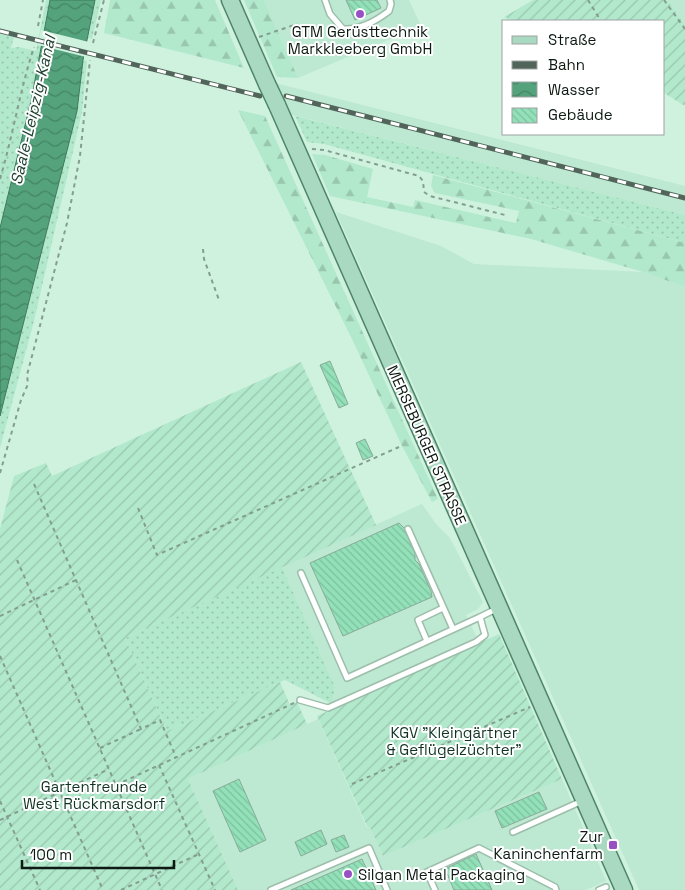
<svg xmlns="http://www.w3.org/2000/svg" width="685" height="890" viewBox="0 0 685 890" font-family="'Space Grotesk',sans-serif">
<defs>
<pattern id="grass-dots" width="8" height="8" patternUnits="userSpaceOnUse" patternTransform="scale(1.25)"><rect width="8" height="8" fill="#b2e9cc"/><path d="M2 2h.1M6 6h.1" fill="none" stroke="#98c7ae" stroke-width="1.8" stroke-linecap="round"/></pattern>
<pattern id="forest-firs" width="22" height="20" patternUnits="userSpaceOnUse" patternTransform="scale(1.25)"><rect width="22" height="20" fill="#b2e9cc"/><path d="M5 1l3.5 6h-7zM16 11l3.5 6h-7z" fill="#98c7ae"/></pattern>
<pattern id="garden-furrows" width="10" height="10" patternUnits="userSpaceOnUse" patternTransform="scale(1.25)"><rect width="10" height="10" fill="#b2e9cc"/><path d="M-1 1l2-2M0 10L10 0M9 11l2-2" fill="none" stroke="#98c7ae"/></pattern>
<pattern id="water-waves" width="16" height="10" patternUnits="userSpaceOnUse" patternTransform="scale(1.25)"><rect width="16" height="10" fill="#54a37d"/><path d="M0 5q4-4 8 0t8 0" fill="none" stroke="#448465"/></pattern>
<pattern id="building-back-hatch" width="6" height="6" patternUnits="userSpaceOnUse" patternTransform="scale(1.25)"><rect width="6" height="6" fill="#92e1b9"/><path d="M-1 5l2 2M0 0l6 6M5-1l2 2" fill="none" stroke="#7dc09e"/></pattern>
</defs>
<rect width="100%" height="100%" fill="#cff2df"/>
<!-- built -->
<g fill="#bde8d1">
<polygon points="264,0 409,0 421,26 298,78"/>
<polygon points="667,0 685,0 685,25 674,11"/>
<polygon points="275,83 685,186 685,215 269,109"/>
<polygon points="336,212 441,246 474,264 643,272 685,287 685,890 639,890"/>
<polygon points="422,504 436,524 450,538 483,602 478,609 466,615 477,638 332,704 335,687 282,567"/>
<polygon points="318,719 367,828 370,827 383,856 562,779 606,881 586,890 238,890 188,779"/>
</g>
<!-- grass -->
<g fill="url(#grass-dots)">
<polygon points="46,0 50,0 31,101 0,228 0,34 14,37 11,48 19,47 36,51"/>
<polygon points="95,0 101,0 92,39 88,38"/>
<polygon points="83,60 87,61 82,112 34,321 0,448 0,416 77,111"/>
<polygon points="295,116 685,215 685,243 324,144 307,142"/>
<polygon points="282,567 335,687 332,704 285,680 167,731 125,638"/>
</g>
<!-- forest -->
<g fill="url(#forest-firs)">
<polygon points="110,0 215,0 244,68 104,33"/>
<polygon points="244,0 264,0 298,78 277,77"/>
<polygon points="238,110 265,116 438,499 432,502 402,446 352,339"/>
<polygon points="312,154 325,155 373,169 367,197 413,207 415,200 516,223 519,211 435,193 431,186 433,175 685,243 685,287 643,272 531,239 330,196"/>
</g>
<!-- garden -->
<g fill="url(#garden-furrows)">
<polygon points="533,0 667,0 685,25 685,106 664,93 664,21 514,21 504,17"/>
<polygon points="301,362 376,525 125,638 167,731 280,682 290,705 297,702 307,724 188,779 238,890 0,890 0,529 14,476 46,463 52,476"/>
<polygon points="499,634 562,779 383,856 370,827 368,828 317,716"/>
</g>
<!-- water -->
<polygon fill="url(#water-waves)" stroke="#3f7a5d" points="50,0 95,0 83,60 77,111 0,416 0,228 31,101"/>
<!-- pier -->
<polygon fill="#cff2df" points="41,30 89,42 86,57 38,45"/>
<!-- building -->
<g fill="url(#building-back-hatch)" stroke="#89ab99">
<polygon points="346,0 377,0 381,8 355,20"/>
<polygon points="330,361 348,404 339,408 320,365"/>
<polygon points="365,439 373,456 363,460 356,443"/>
<polygon points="399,523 404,528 415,554 415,560 419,564 431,591 432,597 343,636 310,563"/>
<polygon points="239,779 266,840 240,852 213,791"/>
<polygon points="539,792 547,809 502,828 495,811"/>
<polygon points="321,830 327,844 301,856 295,842"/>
<polygon points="344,835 349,847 336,852 331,840"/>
<polygon points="476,854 492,890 454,890 445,869"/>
<polygon points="362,859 376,890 291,890"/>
</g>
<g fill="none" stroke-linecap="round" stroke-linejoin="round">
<!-- service casing -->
<g stroke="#9cbeab" stroke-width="8">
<g id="service">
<path d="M 325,0 L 330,14 L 343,29 C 359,30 376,21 389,11 L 391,4 L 390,0"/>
<polyline points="408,529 453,629"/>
<polyline points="301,573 347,678 480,617"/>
<polyline points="427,641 418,620 443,608"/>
<polyline points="300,700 328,708 476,642 485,635 480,617 496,609"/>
<polyline points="513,832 582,801"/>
<polyline points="271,890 369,848 387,890"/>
<polyline points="435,890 427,872 479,848 555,887 556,890"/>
<polyline points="599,890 606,887"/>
</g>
</g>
<!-- primary casing -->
<g stroke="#4e8569" stroke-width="19">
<g id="primary">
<polyline points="230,0 267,84"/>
<polyline points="277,105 624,890"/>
</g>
</g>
<!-- path -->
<g stroke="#839e8f" stroke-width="2" stroke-dasharray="4 4" stroke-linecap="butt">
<polyline points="588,0 601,21"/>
<polyline points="664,0 685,29"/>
<polyline points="38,26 43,0"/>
<polyline points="259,37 297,24"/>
<polyline points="93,43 104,0"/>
<polyline points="312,149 324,150 419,176 423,181 424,192 430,196 505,215"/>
<path d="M 0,179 C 13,135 20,90 34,47"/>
<polyline points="203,249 204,259 219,300"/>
<polyline points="0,473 21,400 28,384 27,375 67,223 80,156 90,60"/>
<polyline points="34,484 141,729 160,720 176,757"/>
<polyline points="138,508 157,555 399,447"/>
<polyline points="17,560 162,890"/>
<polyline points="0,616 76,580"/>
<polyline points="0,656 103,890"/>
<polyline points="100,748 141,729"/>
<polyline points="159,765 215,890"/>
<polyline points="352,784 530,707"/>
<polyline points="116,785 294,703"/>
<polyline points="0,801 40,890"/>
<polyline points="0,820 109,769"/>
<polyline points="121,890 199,854"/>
</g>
<!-- service -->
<use href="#service" stroke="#fff" stroke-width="5"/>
<!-- primary -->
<use href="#primary" stroke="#aad9c1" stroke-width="16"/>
<!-- rail casing -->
<g stroke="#51655a" stroke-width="5">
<g id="rail">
<polyline points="0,31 260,96"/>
<polyline points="286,96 685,198"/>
</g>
</g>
<!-- rail -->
<use href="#rail" stroke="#fff" stroke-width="3" stroke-dasharray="9" stroke-linecap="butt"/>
<!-- primary-bridge casing -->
<g stroke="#4e8569" stroke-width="19" stroke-linecap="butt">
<polyline id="primary-bridge" points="267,84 277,105"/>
</g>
<!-- primary-bridge -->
<use href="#primary-bridge" stroke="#aad9c1" stroke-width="16"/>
</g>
<!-- markers -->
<g fill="#9950c3" stroke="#fff" stroke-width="2">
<circle cx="360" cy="14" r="5"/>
<rect x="608" y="840" width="10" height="10" rx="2.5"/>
<circle cx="348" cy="874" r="5"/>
</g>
<g text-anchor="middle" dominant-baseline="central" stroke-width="4" stroke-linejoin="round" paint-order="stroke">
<!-- poi labels -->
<g font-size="15" fill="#0d1a13" stroke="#fff">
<text x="360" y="31">GTM Gerüsttechnik<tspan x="360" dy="17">Markkleeberg GmbH</tspan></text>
<text x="603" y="836" text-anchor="end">Zur<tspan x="603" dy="17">Kaninchenfarm</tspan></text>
<text x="358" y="874" text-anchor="start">Silgan Metal Packaging</text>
</g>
<!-- street labels -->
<g font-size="15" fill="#0d1a13" stroke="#fff">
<text transform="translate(427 445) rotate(66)">MERSEBURGER STRASSE</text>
</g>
<!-- park labels -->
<g font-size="15" fill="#103424" stroke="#fff">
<text x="454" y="732">KGV "Kleingärtner<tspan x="454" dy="17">&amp; Geflügelzüchter"</tspan></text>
<text x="94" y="786">Gartenfreunde<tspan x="94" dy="17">West Rückmarsdorf</tspan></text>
</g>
<!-- water labels -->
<g font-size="16" font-style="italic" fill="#1b3e2d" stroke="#fff">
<text transform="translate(33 110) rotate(-77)">Saale-Leipzig-Kanal</text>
</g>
</g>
<!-- legend -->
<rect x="502" y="20" width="162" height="115" fill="#ffffff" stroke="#9ea3a1"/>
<rect x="512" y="36" width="25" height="8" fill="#aad9c1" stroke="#9ea3a1"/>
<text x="548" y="45" font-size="15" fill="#0d1a13">Straße</text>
<rect x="512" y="61" width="25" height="8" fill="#51655a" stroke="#9ea3a1"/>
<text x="548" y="70" font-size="15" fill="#0d1a13">Bahn</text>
<rect x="512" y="82" width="25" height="15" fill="url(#water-waves)" stroke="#9ea3a1"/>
<text x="548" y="95" font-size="15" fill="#0d1a13">Wasser</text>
<rect x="512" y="108" width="25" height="15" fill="url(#building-back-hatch)" stroke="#9ea3a1"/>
<text x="548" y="120" font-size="15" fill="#0d1a13">Gebäude</text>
<!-- scale -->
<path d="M22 860v8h152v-8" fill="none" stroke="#0d1a13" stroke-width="2.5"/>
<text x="30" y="860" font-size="15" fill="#0d1a13" stroke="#ffffff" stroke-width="4" paint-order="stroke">100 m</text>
</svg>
